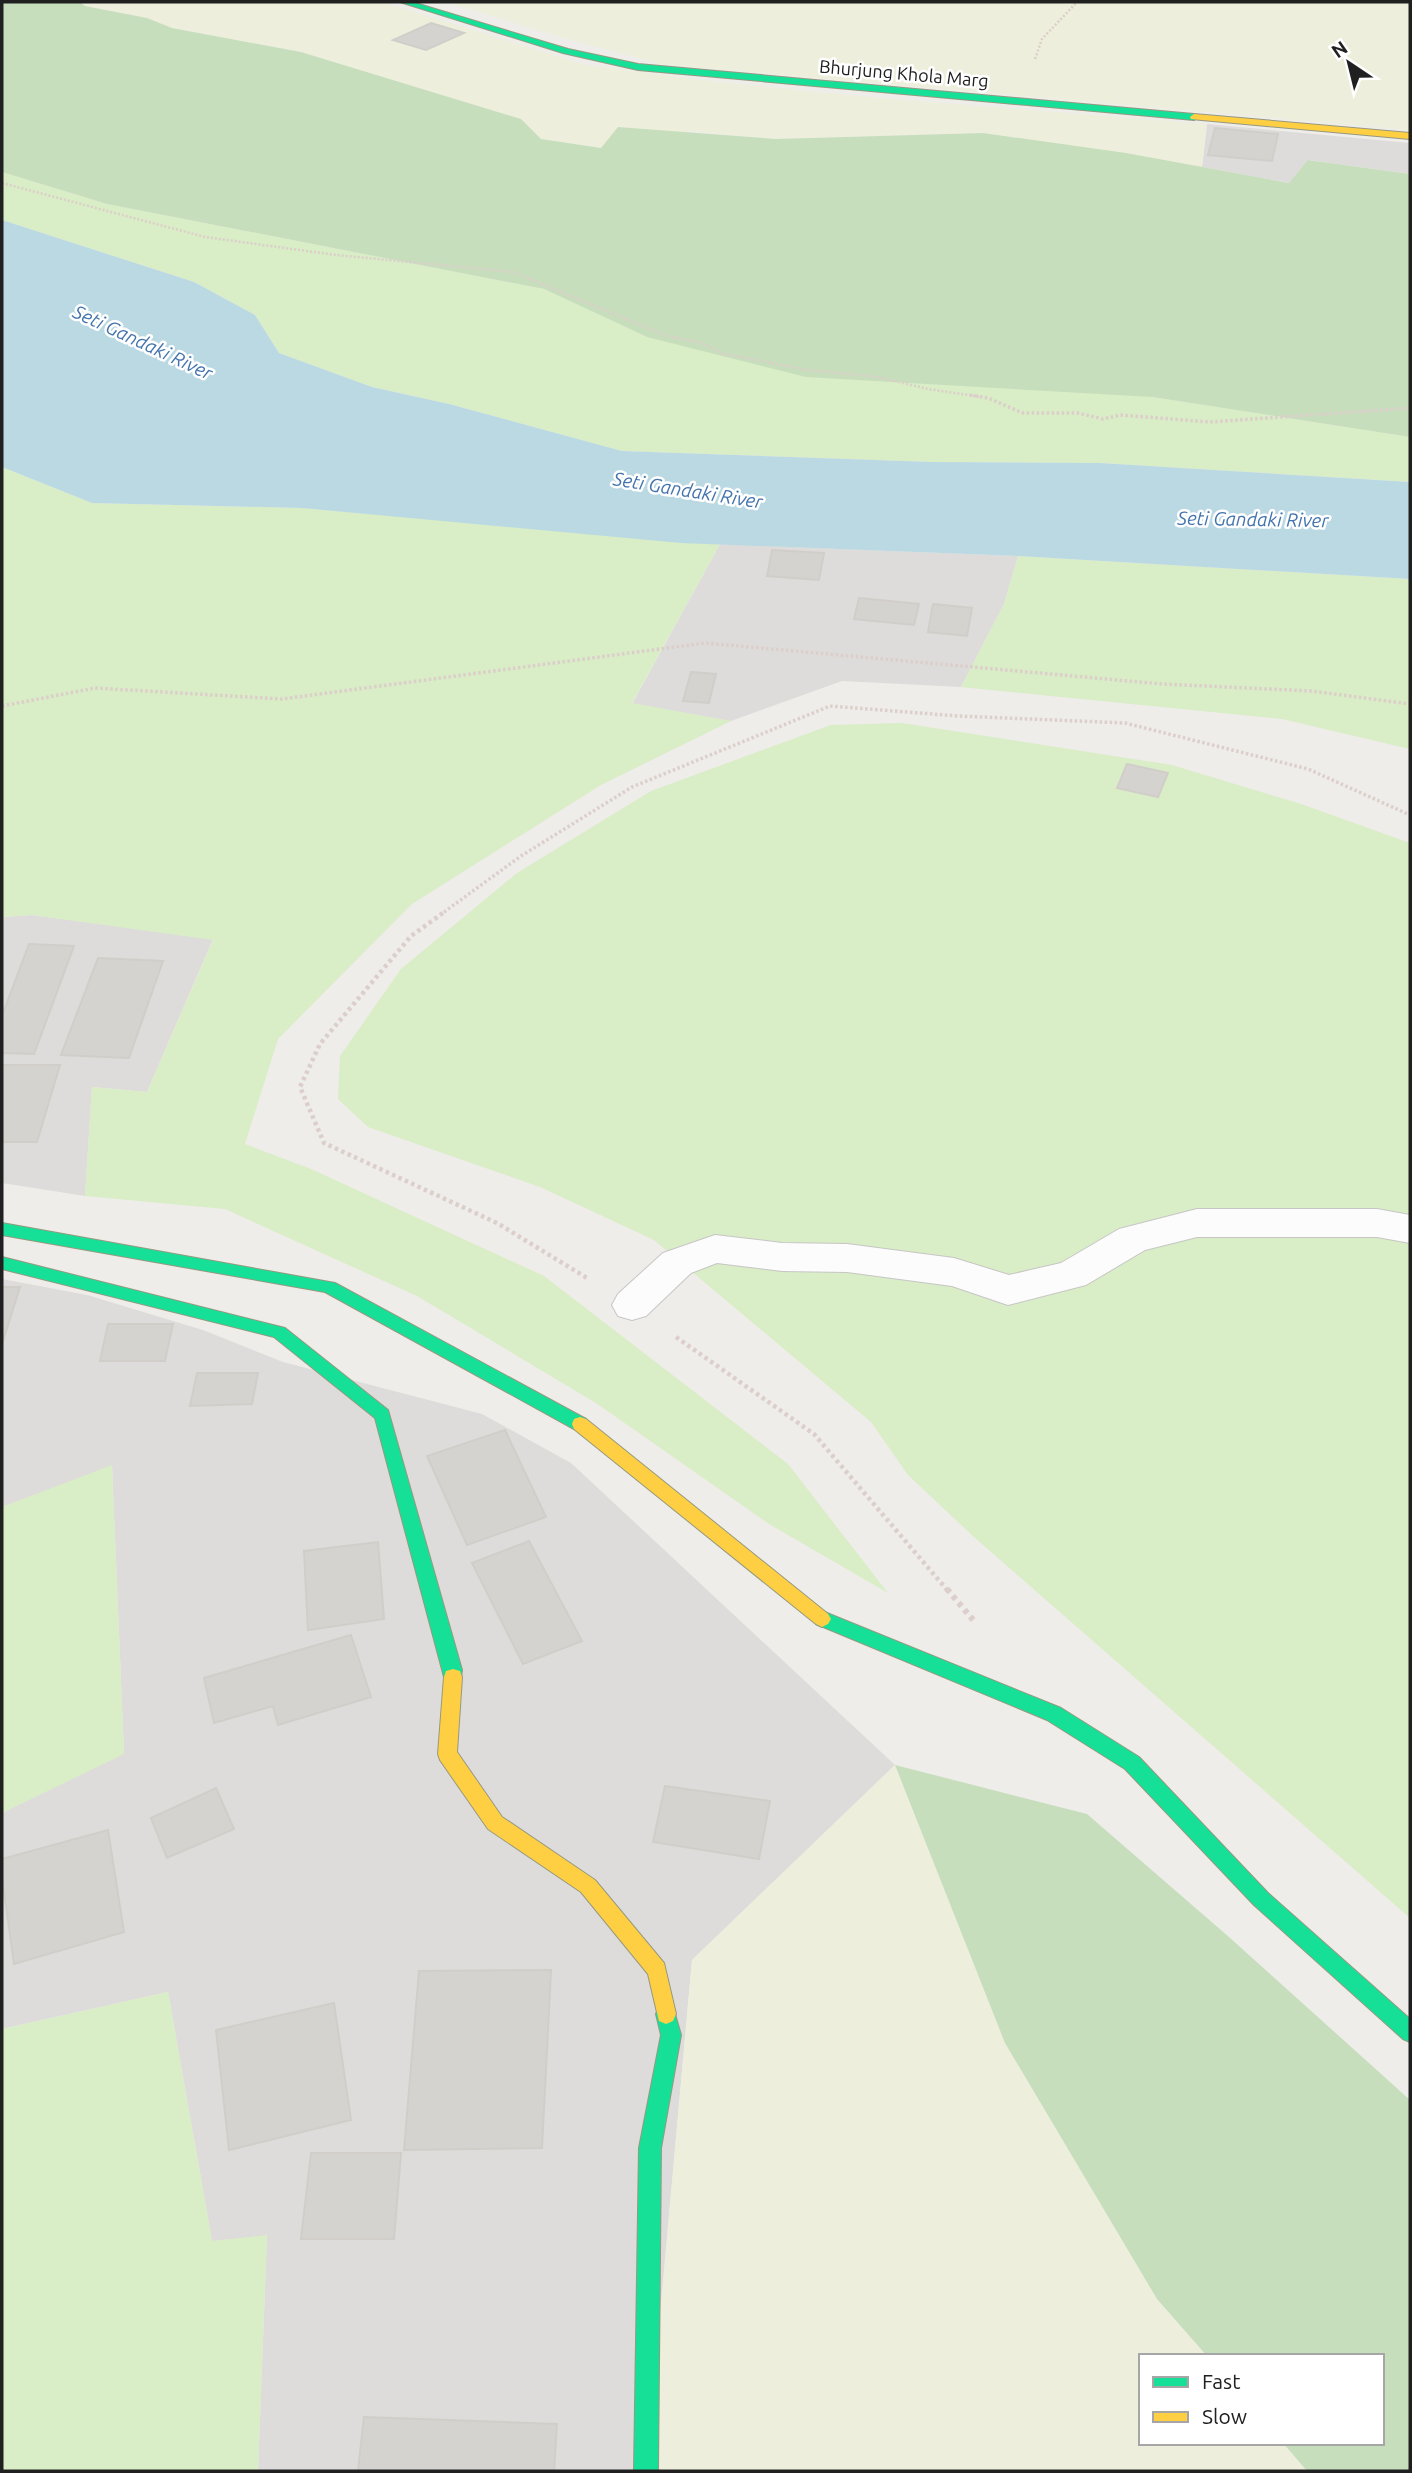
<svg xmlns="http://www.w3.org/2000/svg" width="1412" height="2473" viewBox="0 0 1412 2473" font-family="Ubuntu,sans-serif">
<rect width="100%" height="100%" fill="#eeede9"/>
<!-- residential -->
<g fill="#dddcda">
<polygon points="1207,124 1410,143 1410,174 1309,160 1290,183 1202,167"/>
<polygon points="720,544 1018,556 1004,604 961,687 842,681 731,721 632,704"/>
<polygon points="32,915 213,939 147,1092 92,1087 85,1196 2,1183 2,917"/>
<polygon points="2,1279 87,1295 203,1330 283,1362 482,1414 571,1463 895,1765 692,1960 646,2471 258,2471 267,2236 212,2241 168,1992 2,2029 2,1813 124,1753 112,1466 2,1507"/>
</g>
<!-- farmland -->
<g fill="#edefdc">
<polygon points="80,2 382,2 586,65 702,80 857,96 1207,124 1202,167 983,133 776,139 689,131 601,148 541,139 520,119 301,52 172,28 147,18 85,6"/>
<polygon points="446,2 1410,2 1410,130 661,64 567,39"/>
<polygon points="895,1765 1005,2043 1157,2299 1207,2356 1141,2356 1141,2443 1283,2443 1307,2471 646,2471 692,1960"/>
</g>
<!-- grass -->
<g fill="#d9edc6">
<polygon points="2,172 107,204 544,289 647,337 1152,397 1410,437 1410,482 1100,463 932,462 622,451 449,404 372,387 279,353 255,315 194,282 2,220"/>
<polygon points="2,467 92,503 302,508 720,544 632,703 731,721 601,785 412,904 278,1039 245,1144 311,1169 544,1276 788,1464 888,1593 769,1524 596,1403 417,1296 225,1209 85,1196 92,1087 147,1092 213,940 32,915 2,917"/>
<polygon points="1018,556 1410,579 1410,749 1282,719 961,687 1004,604"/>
<polygon points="902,723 1172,765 1301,804 1410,843 1410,1918 974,1537 908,1475 871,1422 654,1240 540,1187 368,1127 338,1099 340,1056 401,969 517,873 651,791 831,725"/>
<polygon points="112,1465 124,1754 2,1813 2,1507"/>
<polygon points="168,1992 212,2241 267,2235 258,2471 2,2471 2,2029"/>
</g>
<!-- forest -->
<g fill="#c7debd">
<polygon points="2,2 80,2 85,6 147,18 172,28 301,52 521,119 541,139 601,148 618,127 776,139 983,133 1126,153 1289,183 1308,160 1410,174 1410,437 1152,397 806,377 647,337 544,289 107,204 2,172"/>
<polygon points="895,1765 1087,1814 1229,1937 1410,2100 1410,2471 1307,2471 1283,2443 1382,2443 1382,2356 1207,2356 1157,2299 1005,2043"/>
</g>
<!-- water -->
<polygon fill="#bbd9e3" points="2,220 194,282 255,315 279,353 372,387 449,404 622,451 932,462 1100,463 1410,482 1410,579 1018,556 681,543 302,508 92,503 2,467"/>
<!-- building -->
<g fill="#d5d3d0" stroke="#d1ceca" stroke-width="2">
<polygon points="431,23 464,33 426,50 393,40"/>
<polygon points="1215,128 1278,134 1272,161 1208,155"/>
<polygon points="772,550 824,553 819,580 767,576"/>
<polygon points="859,598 919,604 914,625 854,619"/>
<polygon points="933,604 972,608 967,636 928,632"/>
<polygon points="691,672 716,674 709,703 683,701"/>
<polygon points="1127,764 1168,773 1158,797 1117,788"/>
<polygon points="29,944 74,946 34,1054 2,1053 2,1016"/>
<polygon points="98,958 163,961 129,1058 61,1055"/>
<polygon points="2,1065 60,1065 37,1142 2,1142"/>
<polygon points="2,1287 20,1287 2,1344"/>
<polygon points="108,1324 173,1324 165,1361 100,1361"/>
<polygon points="197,1373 258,1373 252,1404 190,1406"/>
<polygon points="505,1430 546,1517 467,1545 427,1456"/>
<polygon points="529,1541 582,1641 523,1664 472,1563"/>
<polygon points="378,1542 384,1619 308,1630 304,1551"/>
<polygon points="351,1635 371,1697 278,1725 273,1706 214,1723 204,1678"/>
<polygon points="665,1786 770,1801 759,1859 653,1842"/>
<polygon points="216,1788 234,1829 167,1858 151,1818"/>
<polygon points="108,1830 124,1932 14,1964 2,1877 2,1859"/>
<polygon points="551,1970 542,2148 404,2150 419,1971"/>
<polygon points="334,2003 351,2120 229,2150 216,2030"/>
<polygon points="311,2153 401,2153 394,2239 301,2239"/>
<polygon points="364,2417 557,2424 554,2471 358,2471"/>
</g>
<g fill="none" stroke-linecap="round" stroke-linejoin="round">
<!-- street casing -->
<g stroke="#c7c6c5" stroke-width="2">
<polygon id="street" points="1197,1209 1377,1209 1410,1215 1410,1243 1377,1237 1197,1237 1145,1250 1086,1285 1008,1305 952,1286 847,1272 782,1271 717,1263 691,1273 646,1316 632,1320 618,1316 612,1305 618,1294 663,1253 715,1235 782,1243 847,1244 954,1258 1009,1275 1061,1263 1119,1229"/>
</g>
<!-- fast casing -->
<g stroke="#96997f" stroke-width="2">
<g id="fast">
<polygon points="400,2 412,2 568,49 638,64 1194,114 1198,117 1194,120 638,70 563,53"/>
<polygon points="2,1223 335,1283 586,1419 588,1424 586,1429 574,1429 325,1292 2,1235"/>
<polygon points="2,1257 285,1328 388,1410 462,1670 460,1683 453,1685 446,1683 444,1677 375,1418 274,1337 2,1269"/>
<polygon points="822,1611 1061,1708 1139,1757 1268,1893 1410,2019 1410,2042 1403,2039 1254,1905 1125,1769 1047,1720 816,1624 813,1619 816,1614"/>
<polygon points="666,2004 673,2007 681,2035 661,2148 658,2471 634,2471 639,2148 661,2035 656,2014 659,2007"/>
</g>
</g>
<!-- slow casing -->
<g stroke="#96997f" stroke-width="2">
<g id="slow">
<polygon points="1194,114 1410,133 1410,139 1191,119 1190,117"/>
<polygon points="580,1417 586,1419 828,1614 831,1619 828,1624 822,1627 816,1624 574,1429 572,1424 574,1419"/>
<polygon points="453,1669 460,1671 462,1677 457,1752 502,1817 595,1880 664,1963 676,2014 673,2021 666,2024 659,2021 648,1974 581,1892 488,1829 440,1760 438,1754 444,1677 446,1671"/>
</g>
</g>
<!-- path-far3 -->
<g stroke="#dcceca" stroke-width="2.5" stroke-dasharray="2 2" stroke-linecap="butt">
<polyline points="1035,59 1042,39 1077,2"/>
<polyline points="2,183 205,237 336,255 513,272 667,336 702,343 724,354 808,370 878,377 928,389 982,397"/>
</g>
<!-- path-far2 -->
<g stroke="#dcceca" stroke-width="3.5" stroke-dasharray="2.5 2.5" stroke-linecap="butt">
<polyline points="970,395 988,398 1023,413 1078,413 1103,419 1120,415 1210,422 1410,408"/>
<polyline points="2,706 95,688 282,699 705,643 1162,684 1311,691 1410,704"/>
<polyline points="440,915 521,856 632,787 830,706 958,716 1125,723 1308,769 1410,815"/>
</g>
<!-- path-far1 -->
<g stroke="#dcceca" stroke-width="4.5" stroke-dasharray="3.5 3.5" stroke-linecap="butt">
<polyline points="443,913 411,936 320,1044 300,1087 324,1143 497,1223 587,1278"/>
<polyline points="676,1337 814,1434 948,1591"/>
</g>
<!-- path -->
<polyline stroke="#dcceca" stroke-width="6" stroke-dasharray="4.5 4.5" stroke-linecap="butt" points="947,1589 974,1621"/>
<!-- street -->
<use href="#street" fill="#fcfcfc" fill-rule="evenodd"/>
<!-- fast -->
<use href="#fast" fill="#16e098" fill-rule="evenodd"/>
<!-- slow -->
<use href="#slow" fill="#ffcf43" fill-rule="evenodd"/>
</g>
<g text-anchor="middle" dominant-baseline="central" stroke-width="5" stroke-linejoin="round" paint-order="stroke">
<!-- far-street labels -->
<g font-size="18" fill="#202020" stroke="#fff">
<text transform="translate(904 73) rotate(5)">Bhurjung Khola Marg</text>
</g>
<!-- far-water labels -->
<g font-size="19" font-style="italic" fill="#4474ad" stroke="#fff">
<text transform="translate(143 342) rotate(25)">Seti Gandaki River</text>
<text transform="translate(688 490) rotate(9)">Seti Gandaki River</text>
<text transform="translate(1253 519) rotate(1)">Seti Gandaki River</text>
</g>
</g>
<!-- border -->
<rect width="1412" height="2473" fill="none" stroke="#202020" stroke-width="7"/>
<!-- legend -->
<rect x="1139" y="2354" width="245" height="91" fill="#ffffff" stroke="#a6a6a6" stroke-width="2"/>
<rect x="1153" y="2377" width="35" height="10" fill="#16e098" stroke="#a6a6a6" stroke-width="2"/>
<text x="1202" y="2389" font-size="21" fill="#202020">Fast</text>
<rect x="1153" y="2412" width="35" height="10" fill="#ffcf43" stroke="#a6a6a6" stroke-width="2"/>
<text x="1202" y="2424" font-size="21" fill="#202020">Slow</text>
<!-- north arrow -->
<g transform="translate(1349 63) rotate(325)" stroke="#ffffff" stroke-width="5" paint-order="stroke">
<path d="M0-5L12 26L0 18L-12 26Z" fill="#202020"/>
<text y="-10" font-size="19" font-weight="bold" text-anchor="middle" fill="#202020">N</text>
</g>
</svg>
